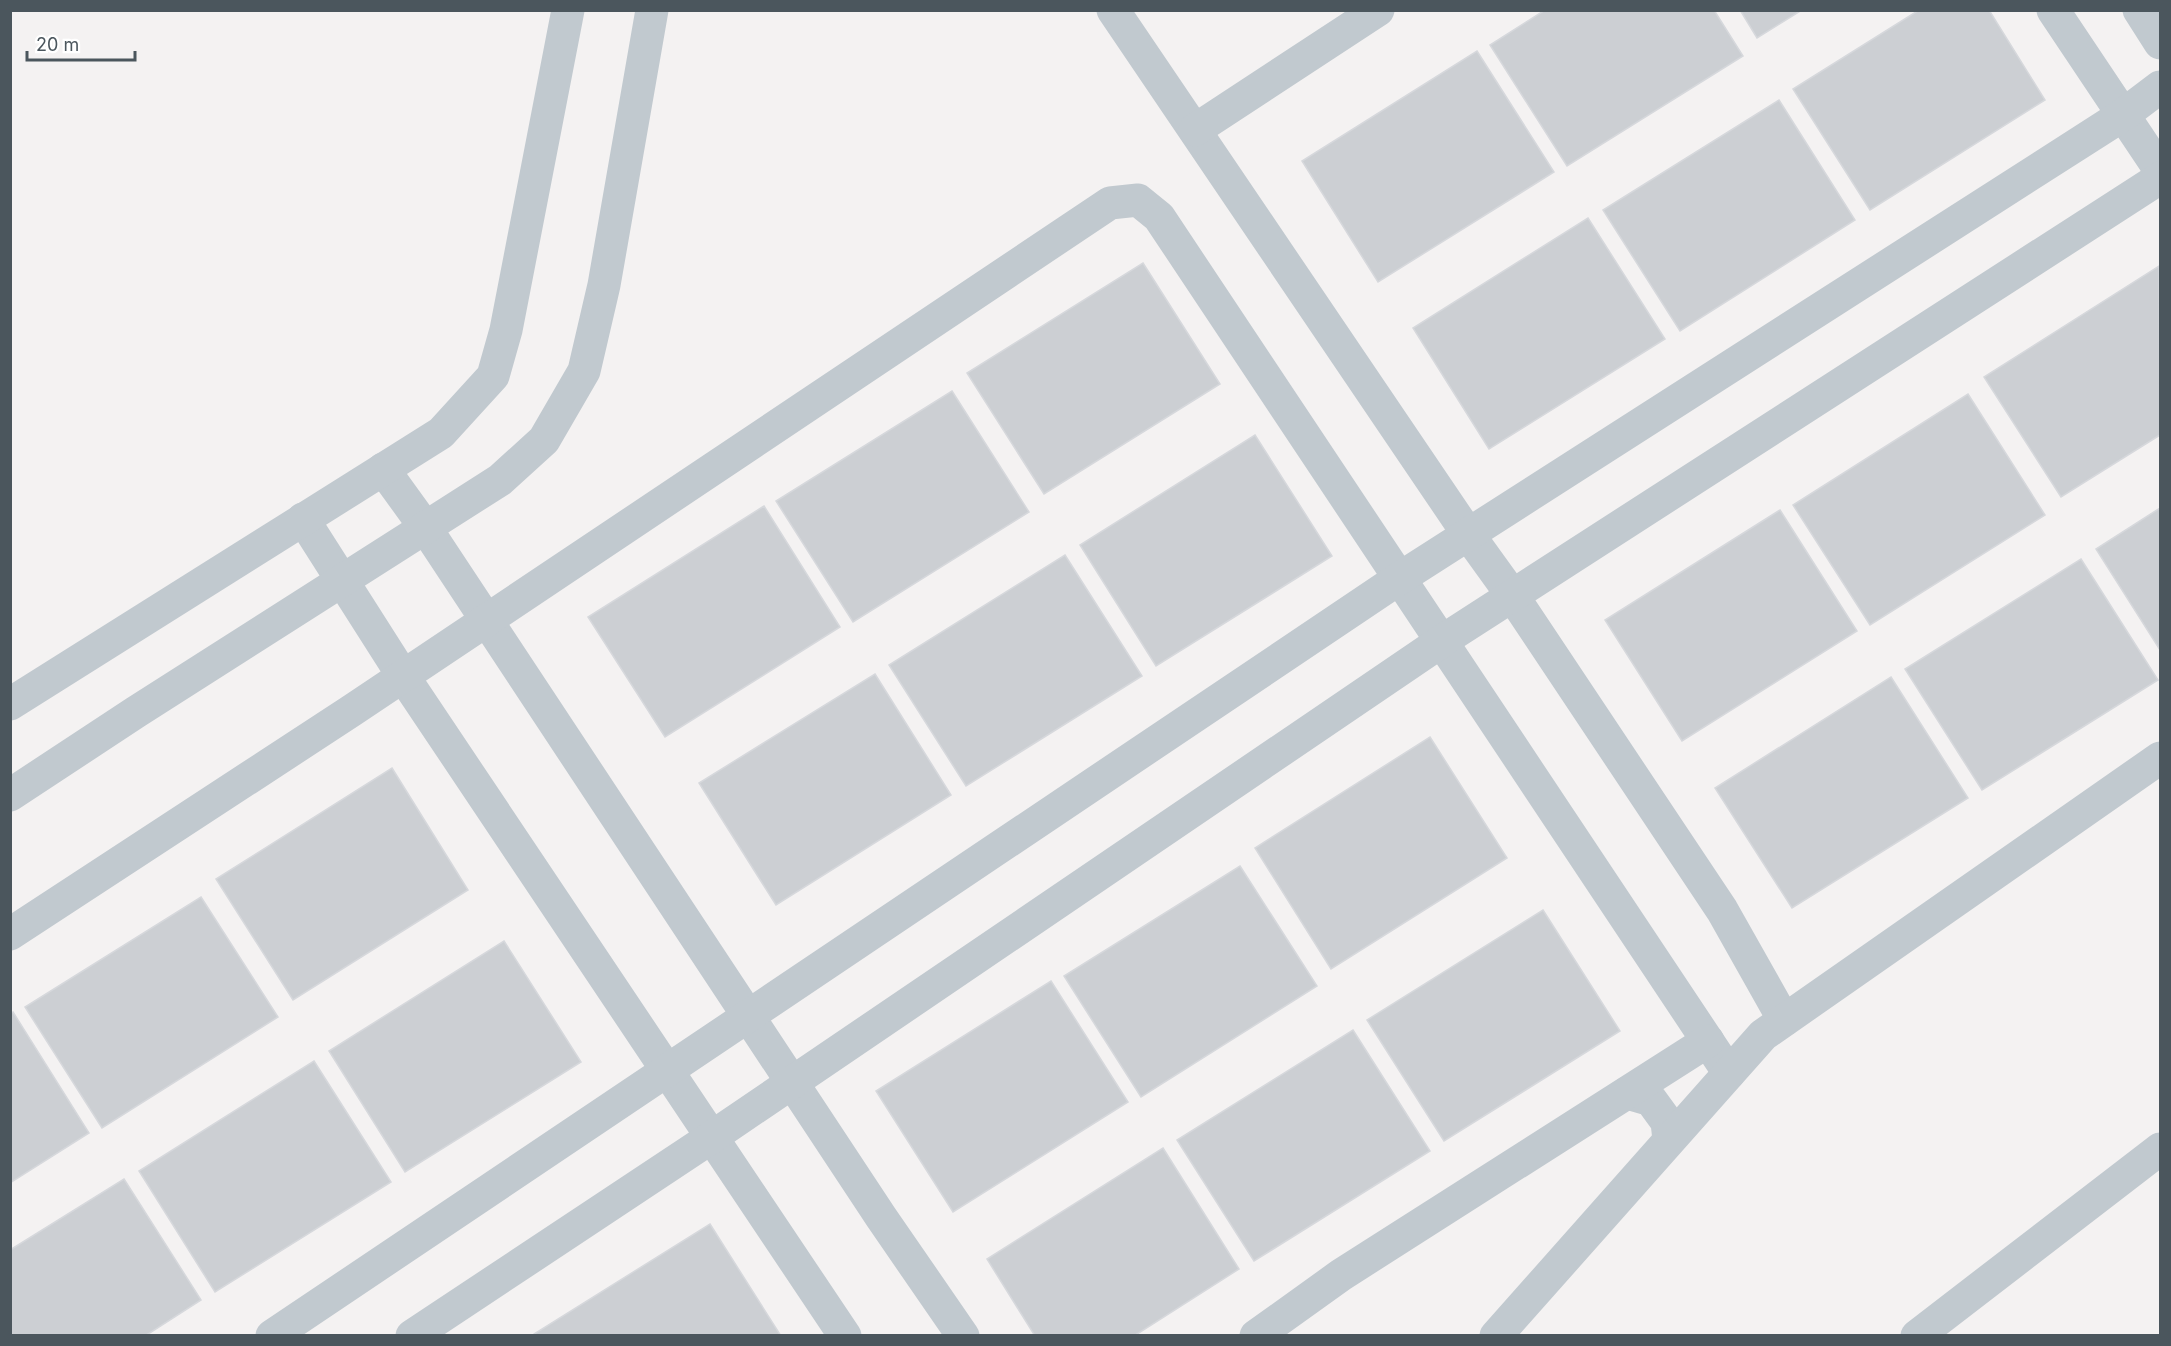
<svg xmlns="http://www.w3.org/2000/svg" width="2171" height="1346" viewBox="0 0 2171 1346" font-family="Inter,sans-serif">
<rect width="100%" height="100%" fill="#f4f2f2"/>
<!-- building -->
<g fill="#cccfd3" stroke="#d6d8dc" stroke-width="1.5">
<polygon points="1545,10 1714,10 1743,56 1567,166 1490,45"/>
<polygon points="1740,10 1802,10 1757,38"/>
<polygon points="1919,10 1989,10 2045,100 1870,210 1793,89"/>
<polygon points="1477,51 1554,172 1378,282 1302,161"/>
<polygon points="1779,100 1855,220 1680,331 1603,210"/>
<polygon points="1588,218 1665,339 1489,449 1413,328"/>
<polygon points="1143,263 1220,384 1044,494 967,373"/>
<polygon points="2159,266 2160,435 2061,497 1984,377"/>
<polygon points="952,391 1029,512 853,622 776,501"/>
<polygon points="1968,394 2045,515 1870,625 1793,505"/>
<polygon points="1255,435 1332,556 1156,666 1080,545"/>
<polygon points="764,506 840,627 665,737 588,617"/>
<polygon points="2160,508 2160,650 2096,549"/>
<polygon points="1780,510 1857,631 1682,741 1605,620"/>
<polygon points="1065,555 1142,676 966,786 889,665"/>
<polygon points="2081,559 2158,680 1982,790 1905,669"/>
<polygon points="875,674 951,795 776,905 699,783"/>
<polygon points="1891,677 1968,798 1792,908 1715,788"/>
<polygon points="1430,737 1507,858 1331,969 1255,848"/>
<polygon points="392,768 468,890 293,1000 216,879"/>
<polygon points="1240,866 1317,986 1141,1097 1064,976"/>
<polygon points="201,897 278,1017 102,1128 25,1007"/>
<polygon points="1543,910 1620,1031 1444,1141 1367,1020"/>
<polygon points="504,941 581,1062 405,1172 329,1051"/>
<polygon points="1051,981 1128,1102 953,1212 876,1091"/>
<polygon points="13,1012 89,1133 10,1183 10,1014"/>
<polygon points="1353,1030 1430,1151 1254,1261 1177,1140"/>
<polygon points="314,1061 391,1182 215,1292 139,1171"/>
<polygon points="1163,1148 1239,1269 1134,1336 1035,1336 987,1259"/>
<polygon points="124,1179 201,1300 145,1336 10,1336 10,1250"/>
<polygon points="710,1224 781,1336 535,1336 534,1334"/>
</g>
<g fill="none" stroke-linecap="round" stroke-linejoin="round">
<!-- street -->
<g stroke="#c1c9cf" stroke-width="33">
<polyline points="1113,10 1468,534 1512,595 1722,910 1784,1020"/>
<polyline points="2053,10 2160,170"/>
<polyline points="2139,10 2160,43"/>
<polyline points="1195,130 1378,10"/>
<polyline points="383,469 425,527 881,1217 963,1336"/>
<polyline points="303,519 403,676 845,1336"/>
<polyline points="10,704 441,433 493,376 506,330 568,10"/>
<polyline points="10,795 136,712 500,480 544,440 584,371 604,285 652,10"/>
<polyline points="10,934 351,711 1110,203 1138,200 1159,217 1729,1073"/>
<polyline points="1627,1093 1651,1100 1667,1122 1669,1140"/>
<polyline points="272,1336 1400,578 2123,115 2160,87"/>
<polyline points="412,1336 712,1137 1442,641 2160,178"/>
<polyline points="1256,1336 1341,1275 1708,1041"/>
<polyline points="1496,1336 1763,1035 2160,758"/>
<polyline points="1917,1336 2160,1149"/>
</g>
</g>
<!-- border -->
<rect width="2171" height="1346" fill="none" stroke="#4b565d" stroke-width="24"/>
<!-- scale -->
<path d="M27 51v9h108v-9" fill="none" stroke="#4b565d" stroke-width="3"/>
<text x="36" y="51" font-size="18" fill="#4b565d" stroke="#ffffff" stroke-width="4.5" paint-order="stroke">20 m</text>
</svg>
